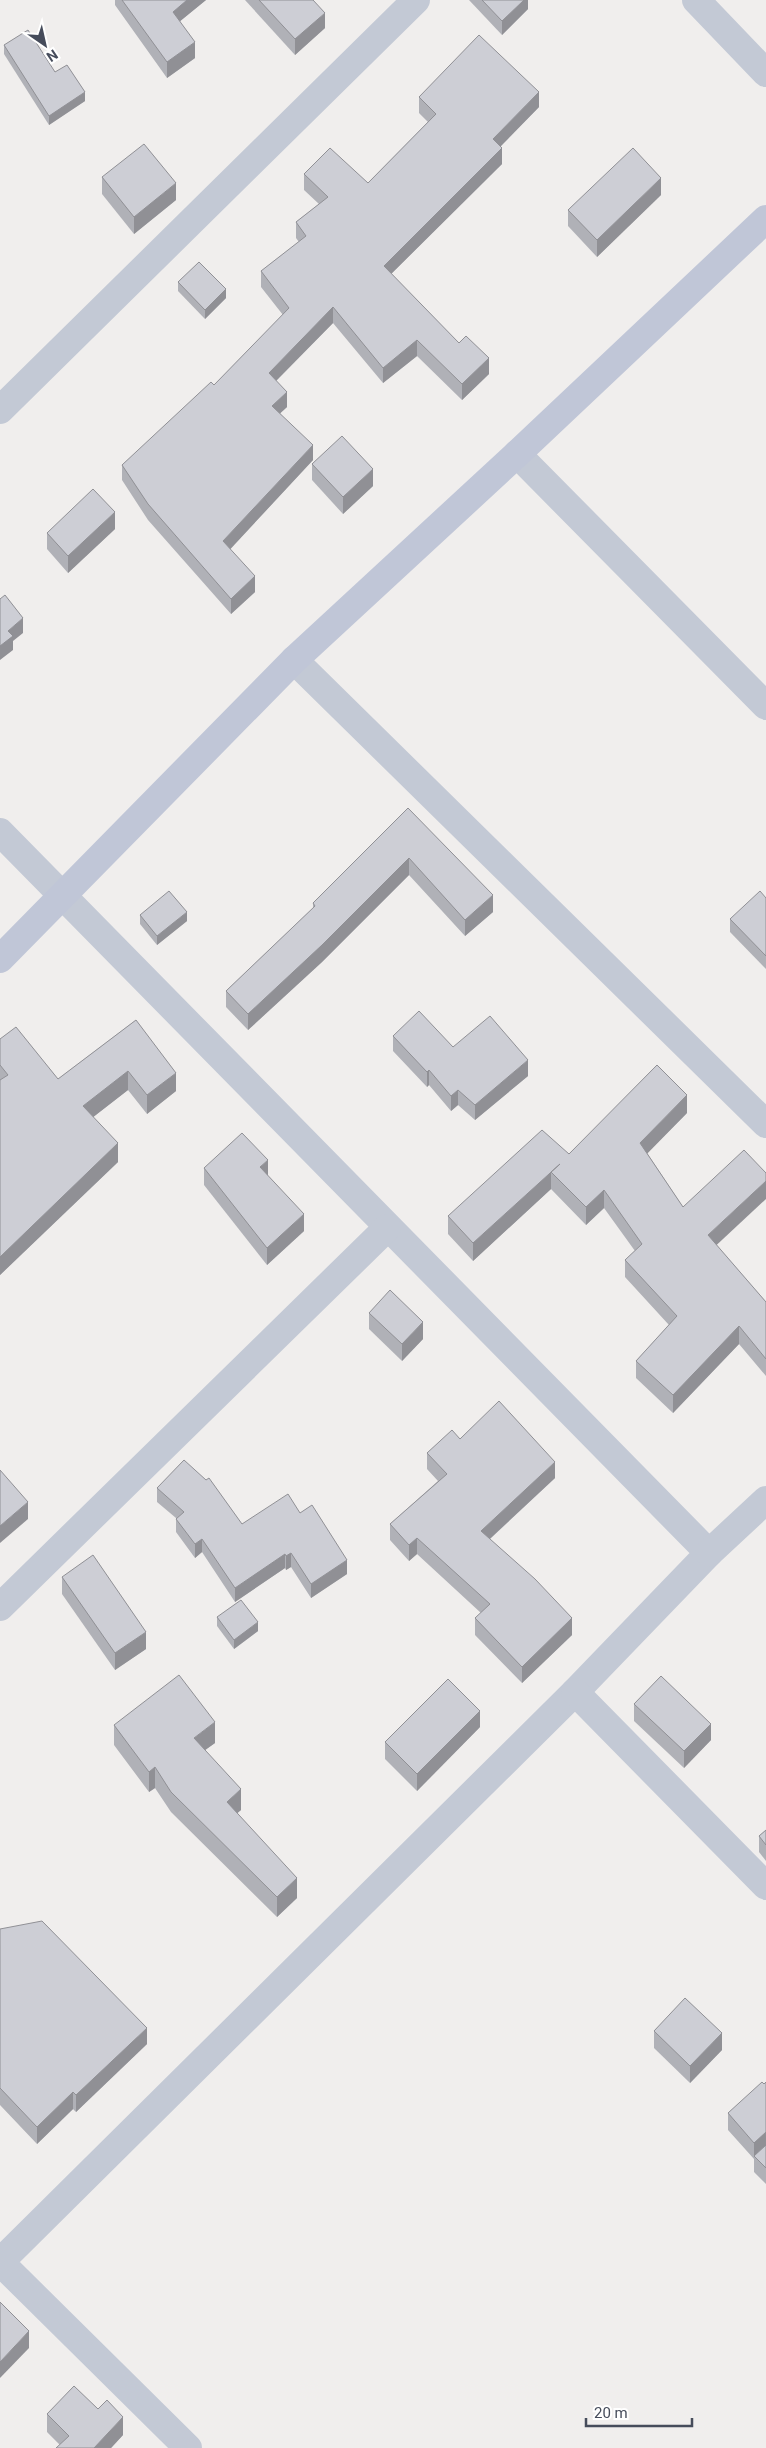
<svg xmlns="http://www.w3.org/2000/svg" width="766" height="2448" viewBox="0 0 766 2448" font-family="Roboto,sans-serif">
<rect width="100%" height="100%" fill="#f0eeed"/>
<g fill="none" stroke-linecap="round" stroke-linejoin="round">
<!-- street -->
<g stroke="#c3c9d5" stroke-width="28">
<polyline points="696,0 766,73"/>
<polyline points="0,410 416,0"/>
<polyline points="517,454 766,706"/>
<polyline points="294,660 766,1124"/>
<polyline points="0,832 709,1553 575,1692 0,2262 188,2448"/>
<polyline points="709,1553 766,1500"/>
<polyline points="0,1607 387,1228"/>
<polyline points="575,1692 766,1886"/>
</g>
<!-- secondary -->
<polyline stroke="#c0c6d7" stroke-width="28" points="0,959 294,660 517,454 766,219"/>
</g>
<!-- wall -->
<g fill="#b0b1b7">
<polygon points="115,0 206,0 180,21 195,58 167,78 115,5"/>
<polygon points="245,0 313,0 325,28 295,55"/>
<polygon points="469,0 528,0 528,9 502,35"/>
<polygon points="4,45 55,72 85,101 49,125 4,54"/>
<polygon points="419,97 539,107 501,146 502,164 391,274 489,374 462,400 417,356 383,383 333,323 276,381 287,407 280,413 313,460 230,549 255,592 231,614 148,520 122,480 122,465 214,385 283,315 261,287 261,271 299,242 296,238 296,222 319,204 304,190 304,174 368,183 428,122 419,113"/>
<polygon points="102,177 176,200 134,234 102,194"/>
<polygon points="661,195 597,257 568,226 568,210"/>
<polygon points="178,282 226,298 205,319 178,291"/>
<polygon points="312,464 373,486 343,514 312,480"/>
<polygon points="115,529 68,573 47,549 47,533"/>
<polygon points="408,808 493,912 465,936 409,875 322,962 248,1030 226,1007 226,991 313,908 313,903"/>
<polygon points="766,898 766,969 730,932 730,919"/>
<polygon points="140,915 187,921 157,945 140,924"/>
<polygon points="136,1020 176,1091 147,1114 128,1090 93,1117 118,1162 0,1275 0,1039 58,1079"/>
<polygon points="393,1036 453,1047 528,1076 475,1120 458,1105 451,1111 429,1085 427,1087 393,1051"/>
<polygon points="687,1113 647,1153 683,1207 766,1302 766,1376 739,1344 673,1413 636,1378 636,1361 669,1325 625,1277 625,1260 635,1251 604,1208 586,1225 551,1189 473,1261 448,1234 448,1216 569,1154"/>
<polygon points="204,1168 304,1231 267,1265 204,1185"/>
<polygon points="369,1313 423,1339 402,1361 369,1329"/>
<polygon points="460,1439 555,1478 490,1539 572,1635 522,1683 475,1635 475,1618 481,1613 417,1554 409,1561 390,1540 390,1524 438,1481 427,1469 427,1453"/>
<polygon points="157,1488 242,1524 300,1513 347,1574 311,1598 291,1567 286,1570 285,1568 235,1602 202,1552 195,1558 176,1532 176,1518 157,1502"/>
<polygon points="62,1577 146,1649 115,1670 62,1594"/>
<polygon points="217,1617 258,1631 234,1649 217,1626"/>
<polygon points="634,1704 711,1740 684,1768 634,1721"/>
<polygon points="114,1725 215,1743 205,1750 241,1810 237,1813 297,1898 277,1917 171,1812 155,1788 149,1792 114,1745"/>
<polygon points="480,1727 417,1791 385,1759 385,1742"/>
<polygon points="766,1830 766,1861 759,1852 759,1836"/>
<polygon points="0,1929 147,2044 76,2112 73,2109 37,2144 0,2105"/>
<polygon points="654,2031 722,2050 690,2083 654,2048"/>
<polygon points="766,2082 766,2184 754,2172 754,2159 728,2130 728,2113"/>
<polygon points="47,2414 123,2435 111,2448 56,2448 60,2445 47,2432"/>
</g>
<!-- shaded-wall -->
<g fill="#909095">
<polygon points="187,0 206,0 173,27 173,12"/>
<polygon points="524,0 528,0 528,9 502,35 502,21"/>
<polygon points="325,13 325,28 295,55 295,39"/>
<polygon points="195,42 195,58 167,78 167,62"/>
<polygon points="85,92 85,101 49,125 49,116"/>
<polygon points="539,92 539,107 493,154 493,139"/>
<polygon points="502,148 502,164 384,281 384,266"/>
<polygon points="661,178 661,195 597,257 597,240"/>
<polygon points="176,183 176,200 134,234 134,217"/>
<polygon points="226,289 226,298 205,319 205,310"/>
<polygon points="333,307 333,323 269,388 269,373"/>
<polygon points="417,340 417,356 383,383 383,368"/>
<polygon points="489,358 489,374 462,400 462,384"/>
<polygon points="287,392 287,407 272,421 272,406"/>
<polygon points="313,445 313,460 223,557 223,541"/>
<polygon points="373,469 373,486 343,514 343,497"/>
<polygon points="115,512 115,529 68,573 68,556"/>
<polygon points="255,576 255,592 231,614 231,599"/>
<polygon points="23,618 23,633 13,641 13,650 0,660 0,646 8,631"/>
<polygon points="409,858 409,875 322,962 248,1030 248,1014"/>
<polygon points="493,895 493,912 465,936 465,920"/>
<polygon points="187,912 187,921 157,945 157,936"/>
<polygon points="528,1060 528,1076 475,1120 475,1105"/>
<polygon points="429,1070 429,1085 427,1087 427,1072"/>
<polygon points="128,1071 128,1090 83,1125 83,1106"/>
<polygon points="176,1073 176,1091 147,1114 147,1095"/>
<polygon points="458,1090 458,1105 451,1111 451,1096"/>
<polygon points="687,1095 687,1113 640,1161 640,1143"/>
<polygon points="118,1143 118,1162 0,1275 0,1257"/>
<polygon points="268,1160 268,1177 260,1167"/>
<polygon points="560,1164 551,1172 551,1189 473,1261 473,1243"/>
<polygon points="766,1181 766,1199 708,1253 708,1235"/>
<polygon points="604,1190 604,1208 586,1225 586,1207"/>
<polygon points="304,1214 304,1231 267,1265 267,1248"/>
<polygon points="423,1322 423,1339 402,1361 402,1344"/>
<polygon points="739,1326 739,1344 673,1413 673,1395"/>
<polygon points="555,1462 555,1478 481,1547 481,1531"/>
<polygon points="28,1502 28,1519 0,1543 0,1526"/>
<polygon points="417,1538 417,1554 409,1561 409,1545"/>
<polygon points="202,1539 202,1552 195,1558 195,1544"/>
<polygon points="291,1553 291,1567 286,1570 286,1556"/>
<polygon points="285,1554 285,1568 235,1602 235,1588"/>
<polygon points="347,1560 347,1574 311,1598 311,1584"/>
<polygon points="572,1618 572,1635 522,1683 522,1667"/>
<polygon points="258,1622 258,1631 234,1649 234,1640"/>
<polygon points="146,1632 146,1649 115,1670 115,1653"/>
<polygon points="480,1711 480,1727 417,1791 417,1774"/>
<polygon points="215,1722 215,1743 194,1758 194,1738"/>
<polygon points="711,1724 711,1740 684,1768 684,1751"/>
<polygon points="155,1767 155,1788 149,1792 149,1772"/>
<polygon points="241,1789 241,1810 227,1822 227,1802"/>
<polygon points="297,1878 297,1898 277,1917 277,1897"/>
<polygon points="147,2028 147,2044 76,2112 76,2095"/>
<polygon points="722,2033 722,2050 690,2083 690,2066"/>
<polygon points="73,2092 73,2109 37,2144 37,2127"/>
<polygon points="766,2132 766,2149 754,2156 754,2159 754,2143"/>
<polygon points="29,2331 29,2348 0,2378 0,2362"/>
<polygon points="123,2417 123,2435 111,2448 94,2448"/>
</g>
<!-- building -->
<g fill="#cdced5" stroke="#909095">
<polygon points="122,0 187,0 173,12 195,42 167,62"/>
<polygon points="259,0 313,0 325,13 295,39"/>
<polygon points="482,0 524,0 502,21"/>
<polygon points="28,30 55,72 67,65 85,92 49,116 4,45"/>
<polygon points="479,35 539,92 493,139 502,148 384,266 459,343 466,336 489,358 462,384 417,340 383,368 333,307 269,373 287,392 272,406 313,445 223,541 255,576 231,599 148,504 122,465 211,382 214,385 289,308 261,271 306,236 296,222 328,197 304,174 330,148 368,183 436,114 419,97"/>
<polygon points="144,144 176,183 134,217 102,177"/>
<polygon points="633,148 661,178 597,240 568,210"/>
<polygon points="199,262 226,289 205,310 178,282"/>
<polygon points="342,436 373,469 343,497 312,464"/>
<polygon points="93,489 115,512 68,556 47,533"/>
<polygon points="5,595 23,618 8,631 13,636 0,646 0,599"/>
<polygon points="408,808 493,895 465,920 409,858 322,945 248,1014 226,991 315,906 313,903"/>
<polygon points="169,891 187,912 157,936 140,915"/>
<polygon points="760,891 766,898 766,956 730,919"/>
<polygon points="419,1011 453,1047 490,1016 528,1060 475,1105 458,1090 451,1096 429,1070 427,1072 393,1036"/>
<polygon points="136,1020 176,1073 147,1095 128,1071 83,1106 118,1143 0,1257 0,1080 8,1075 0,1065 0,1039 16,1027 58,1079"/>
<polygon points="657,1065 687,1095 640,1143 683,1207 744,1150 766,1173 766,1181 708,1235 766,1302 766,1359 739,1326 673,1395 636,1361 677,1316 625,1260 642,1244 604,1190 586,1207 551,1172 560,1164 473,1243 448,1216 542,1130 569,1154"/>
<polygon points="242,1133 268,1160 260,1167 304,1214 267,1248 204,1168"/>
<polygon points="390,1290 423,1322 402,1344 369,1313"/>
<polygon points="499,1401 555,1462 481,1531 535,1579 572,1618 522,1667 475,1618 490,1604 417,1538 409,1545 390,1524 447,1474 427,1453 452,1430 460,1439"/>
<polygon points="184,1460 206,1480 209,1478 242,1524 288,1494 300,1513 312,1505 347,1560 311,1584 291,1553 286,1556 285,1554 235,1588 202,1539 195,1544 176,1519 184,1512 157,1488"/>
<polygon points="0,1470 28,1502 0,1526"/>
<polygon points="93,1555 146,1632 115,1653 62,1577"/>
<polygon points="241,1600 258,1622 234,1640 217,1617"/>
<polygon points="179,1675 215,1722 194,1738 241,1789 227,1802 297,1878 277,1897 171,1792 155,1767 149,1772 114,1725"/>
<polygon points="661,1676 711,1724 684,1751 634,1704"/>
<polygon points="448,1679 480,1711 417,1774 385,1742"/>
<polygon points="766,1830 766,1845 759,1836"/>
<polygon points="42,1921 147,2028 76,2095 73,2092 37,2127 0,2088 0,1929"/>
<polygon points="685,1998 722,2033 690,2066 654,2031"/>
<polygon points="762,2082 764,2084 766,2082 766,2132 754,2143 728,2113"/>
<polygon points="766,2145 766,2168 754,2156"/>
<polygon points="0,2302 29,2331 0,2362"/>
<polygon points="74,2386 98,2409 107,2400 123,2417 94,2448 56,2448 69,2436 47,2414"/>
</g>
<!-- north arrow -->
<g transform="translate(45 45) rotate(146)" stroke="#ffffff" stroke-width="4" paint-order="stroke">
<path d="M0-4L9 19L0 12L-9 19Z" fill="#464c5b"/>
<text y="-8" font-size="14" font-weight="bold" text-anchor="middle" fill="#464c5b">N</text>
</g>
<!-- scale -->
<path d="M586 2418v8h106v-8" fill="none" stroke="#464c5b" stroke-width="2.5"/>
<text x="594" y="2418" font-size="15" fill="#464c5b" stroke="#ffffff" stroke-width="4" paint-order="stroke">20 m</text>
</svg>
